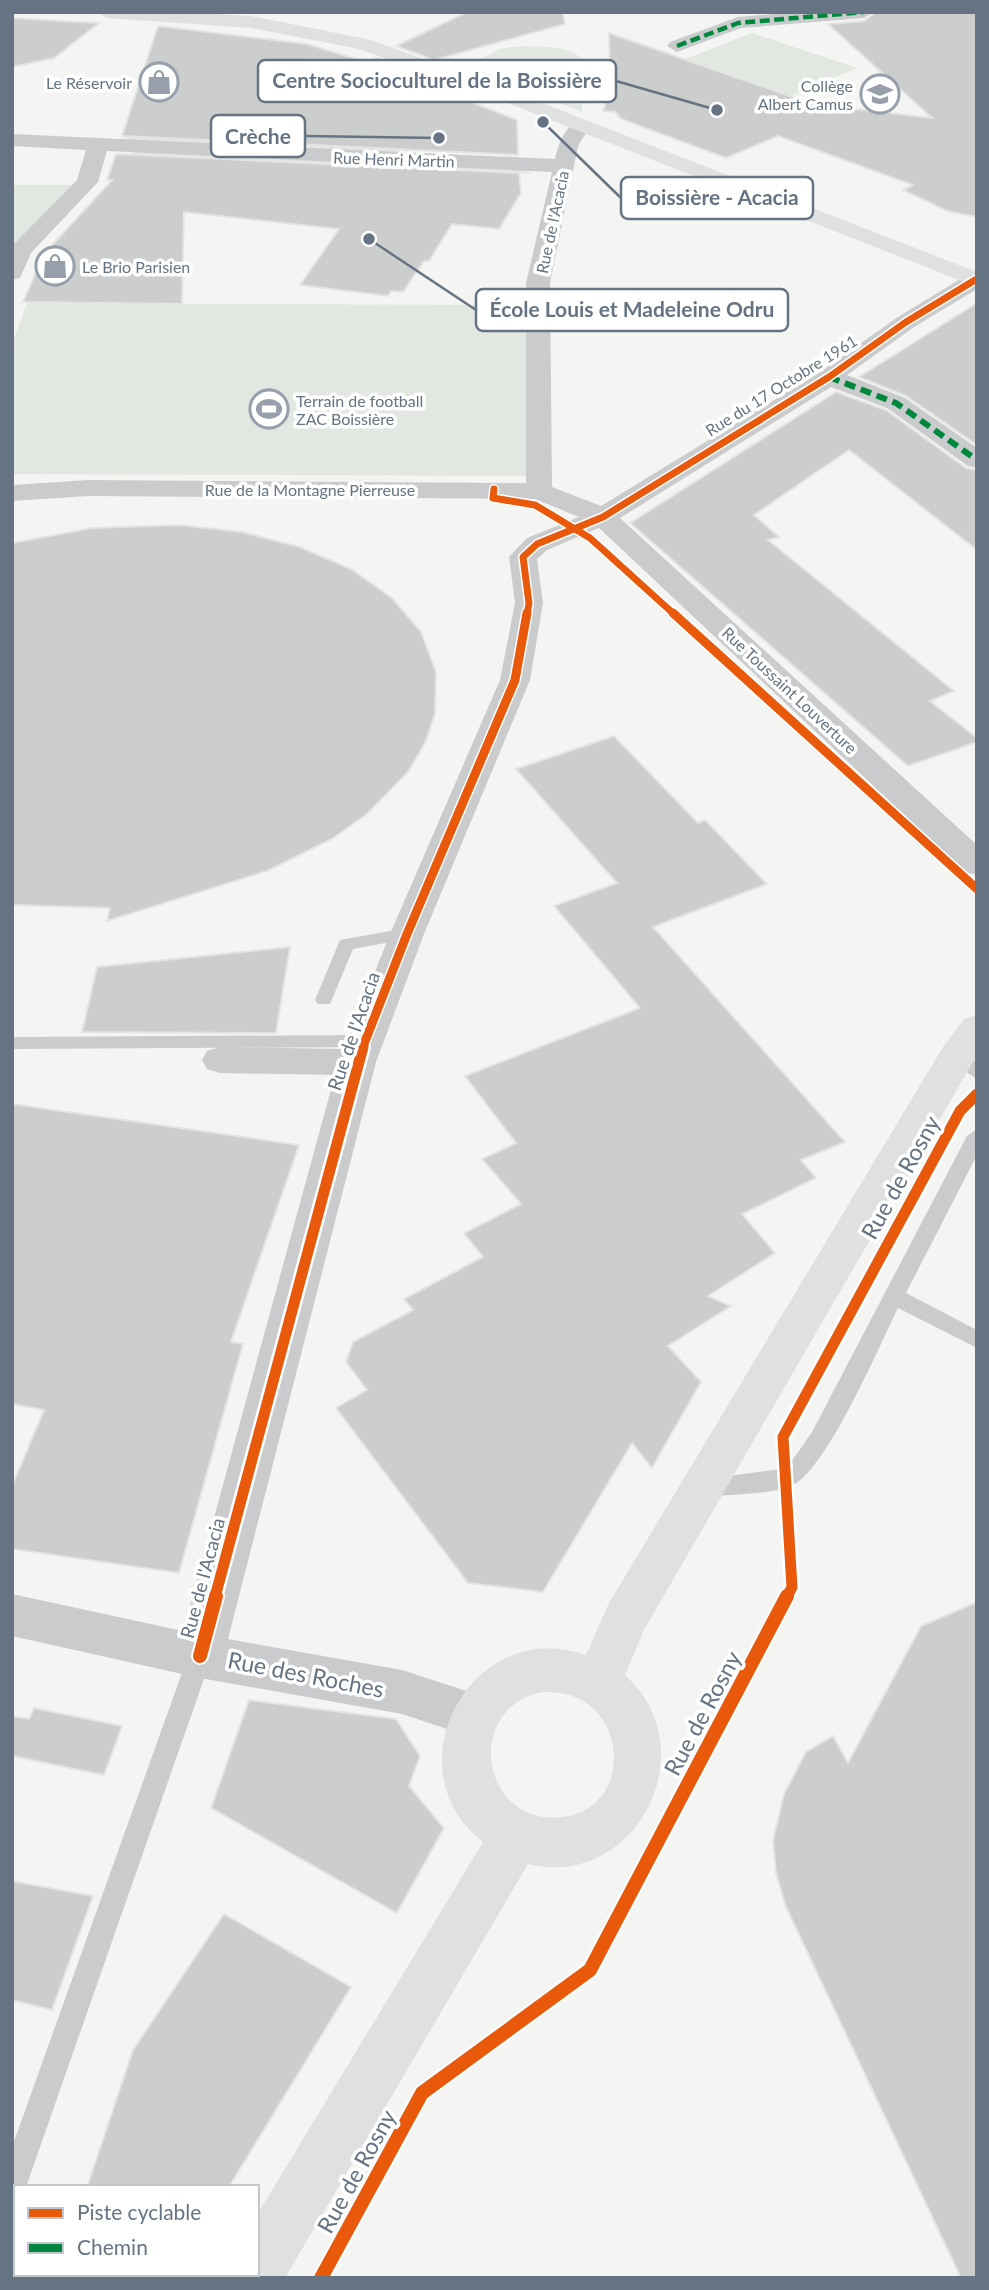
<svg xmlns="http://www.w3.org/2000/svg" width="989" height="2290" viewBox="0 0 989 2290" font-family="Lato,sans-serif">
<rect width="100%" height="100%" fill="#f4f5f3"/>
<!-- green -->
<g fill="#e2e7e1">
<polygon points="752,33 857,68 791,96 685,59"/>
<path d="M 522,46 C 541,47 576,45 585,64 L 578,65 L 582,74 L 582,112 L 466,67 L 499,49 Z"/>
<polygon points="124,130 417,147 406,156 306,151 310,143 271,140 267,149 128,142"/>
<polygon points="142,151 518,167 534,174 133,158 131,153"/>
<polygon points="12,185 75,185 12,248"/>
<polygon points="27,303 526,305 526,476 12,474 12,344"/>
</g>
<!-- building -->
<g fill="#cccece" stroke="#e4e4e3" stroke-width="2">
<polygon points="467,12 563,12 565,24 434,60 396,46"/>
<polygon points="876,12 977,12 977,217 947,211 903,190 913,185 778,136 726,158 621,119 615,112 603,111 610,91 609,33 813,104 932,118 828,24 864,21"/>
<polygon points="12,18 48,20 99,23 54,58 12,67"/>
<polygon points="158,26 307,44 379,66 376,58 404,68 393,71 517,120 518,155 122,136"/>
<polygon points="116,154 519,173 521,193 499,229 452,224 429,261 424,261 403,292 391,291 388,296 300,285 339,229 184,212 182,304 23,302 44,254 112,180 107,180"/>
<polygon points="977,303 977,445 906,396 859,377"/>
<polygon points="836,392 886,410 966,468 977,470 977,550 849,450 754,515 779,537 768,540 954,691 930,701 977,738 977,742 908,766 630,523"/>
<polygon points="179,525 242,532 300,547 351,569 392,598 421,632 436,672 435,714 425,743 408,772 367,814 332,839 267,871 107,921 110,908 12,905 12,543 92,528"/>
<polygon points="614,736 698,823 705,820 767,884 653,927 845,1142 801,1160 816,1178 742,1214 775,1253 708,1296 731,1306 668,1346 701,1382 652,1468 632,1443 543,1592 468,1583 336,1408 367,1390 346,1362 353,1342 413,1310 404,1299 483,1257 464,1233 521,1204 482,1159 516,1143 465,1076 640,1008 554,906 617,883 516,769"/>
<polygon points="290,947 276,1033 82,1032 97,967"/>
<polygon points="12,1104 299,1145 231,1342 243,1344 179,1573 12,1549 12,1486 44,1410 12,1404"/>
<polygon points="977,1602 977,2278 961,2278 786,1907 776,1873 773,1840 784,1794 806,1752 833,1736 848,1763 921,1626"/>
<polygon points="249,1700 396,1719 420,1756 409,1786 444,1828 397,1913 211,1808"/>
<polygon points="34,1708 122,1726 104,1775 12,1756 12,1716 29,1719"/>
<polygon points="12,1881 93,1896 52,2010 12,2000"/>
<polygon points="224,1914 351,1987 229,2187 87,2187 133,2050"/>
</g>
<g fill="none" stroke-linecap="round" stroke-linejoin="round">
<!-- lane -->
<g fill="#cacbcd" fill-rule="evenodd">
<polygon points="407,928 416,934 413,938 353,949 330,1004 318,1004 315,1000 340,940"/>
<polygon points="365,1035 374,1041 365,1047 12,1049 12,1037"/>
<polygon points="956,1049 977,1062 977,1079 949,1061 947,1056"/>
<path d="M 977,1129 L 977,1155 L 906,1293 L 977,1330 L 977,1348 L 898,1308 C 879,1346 826,1472 791,1486 C 769,1495 729,1494 705,1497 L 697,1494 L 694,1487 L 697,1480 L 781,1469 L 794,1458 L 812,1432 L 967,1136 Z"/>
<polygon points="200,1645 208,1648 212,1656 26,2187 16,2187 16,2200 12,2201 12,2147 188,1656 192,1648"/>
</g>
<!-- street -->
<g fill="#cacbcd" fill-rule="evenodd">
<polygon points="798,12 873,12 864,18 741,28 677,52 667,46 670,42 738,17"/>
<path d="M 581,119 L 591,125 L 578,146 L 550,283 L 552,487 L 601,506 L 820,372 L 898,317 L 967,275 L 977,273 L 977,289 L 914,327 L 847,375 L 905,398 L 977,448 L 977,468 L 968,466 L 887,408 L 831,387 L 620,518 L 977,845 L 977,875 L 965,872 L 599,528 L 547,550 L 537,559 L 543,603 L 530,680 L 424,934 L 376,1062 L 228,1639 L 402,1670 L 491,1699 L 498,1715 L 491,1731 L 474,1738 L 402,1714 L 200,1678 L 12,1636 L 12,1594 L 183,1631 L 335,1075 L 220,1073 L 207,1069 L 202,1060 L 207,1051 L 220,1047 L 344,1049 L 390,934 L 500,680 L 515,603 L 509,557 L 527,538 L 579,517 L 535,499 L 88,496 L 12,501 L 12,485 L 88,480 L 526,483 L 526,283 L 552,172 L 107,151 L 98,182 L 31,253 L 20,278 L 12,280 L 12,246 L 77,180 L 86,150 L 12,146 L 12,134 L 555,159 C 558,145 566,123 581,119 Z"/>
</g>
<!-- secondary -->
<g fill="#dfe0e0" fill-rule="evenodd">
<polygon points="97,12 190,12 251,16 371,40 501,87 977,272 977,287 487,95 359,49 251,28 106,18"/>
<path d="M 977,1015 L 977,1055 L 644,1630 L 625,1675 C 708,1749 636,1891 528,1864 L 285,2278 L 231,2278 L 230,2274 L 257,2274 L 257,2215 L 483,1842 C 388,1768 473,1614 586,1655 L 609,1603 L 943,1047 L 964,1019 ZM 544,1692 C 627,1688 637,1802 569,1816 C 480,1833 461,1705 544,1692 Z"/>
</g>
<!-- quiet-far1 -->
<polyline stroke="#00873e" stroke-width="4.5" stroke-dasharray="10 4.5" stroke-linecap="butt" points="677,46 738,23 864,12"/>
<!-- quiet -->
<polyline stroke="#00873e" stroke-width="6" stroke-dasharray="11 6" stroke-linecap="butt" points="829,377 896,403 977,460"/>
<!-- cycleway-far3 casing -->
<g stroke="#fff" stroke-width="10">
<g id="cycleway-far3">
<polyline points="494,489 493,498 535,505 590,538 675,615"/>
<polyline points="527,615 529,603 523,557 537,544 603,517 829,377 906,322 975,280"/>
</g>
</g>
<!-- cycleway-far2 casing -->
<g stroke="#fff" stroke-width="12">
<g id="cycleway-far2">
<polyline points="673,613 977,889"/>
<polyline points="362,1049 407,934 515,680 527,613"/>
</g>
</g>
<!-- cycleway-far1 casing -->
<g stroke="#fff" stroke-width="16">
<g id="cycleway-far1">
<polyline points="215,1597 363,1047"/>
<polyline points="787,1597 792,1587 783,1437 960,1111 977,1094"/>
</g>
</g>
<!-- cycleway casing -->
<g stroke="#fff" stroke-width="18">
<g id="cycleway">
<polyline points="200,1656 216,1596"/>
<polyline points="321,2278 422,2093 590,1970 787,1596"/>
</g>
</g>
<!-- cycleway-far3 -->
<use href="#cycleway-far3" stroke="#e8590c" stroke-width="7"/>
<!-- cycleway-far2 -->
<use href="#cycleway-far2" stroke="#e8590c" stroke-width="9"/>
<!-- cycleway-far1 -->
<use href="#cycleway-far1" stroke="#e8590c" stroke-width="11"/>
<!-- cycleway -->
<use href="#cycleway" stroke="#e8590c" stroke-width="14"/>
</g>
<!-- icons -->
<defs>
<g id="shop-ring" transform="scale(2.0125)"><circle r="9.5" fill="#fff" stroke="#97a0aa" stroke-width="1.5"/><path d="M-5-2.5h2.3a2.7 3.5 0 0 1 5.4 0H5L5.5 6h-11ZM-1.5-2.5h3a1.5 2.3 0 0 0-3 0Z" fill="#97a0aa"/></g>
<g id="school-ring" transform="scale(2.0125)"><circle r="9.5" fill="#fff" stroke="#97a0aa" stroke-width="1.5"/><path d="M0-5L7-2L0 1L-7-2ZM-4 1L0 2.5L4 1V4Q0 6-4 4Z" fill="#97a0aa"/></g>
<g id="stadium-ring" transform="scale(2.0125)"><circle r="9.5" fill="#fff" stroke="#97a0aa" stroke-width="1.5"/><path d="M0-5a6.5 5 0 1 0 0 10a6.5 5 0 1 0 0-10ZM-3.5-1.8h7v3.6h-7Z" fill="#97a0aa"/></g>
</defs>
<g fill-rule="evenodd">
<use href="#shop-ring" x="159" y="82"/>
<use href="#school-ring" x="880" y="94"/>
<use href="#shop-ring" x="55" y="266"/>
<use href="#stadium-ring" x="269" y="409"/>
</g>
<g text-anchor="middle" dominant-baseline="central" stroke-width="7" stroke-linejoin="round" paint-order="stroke">
<!-- far-poi labels -->
<g font-size="16" fill="#657383" stroke="#fff" text-anchor="end">
<text x="132" y="82">Le Réservoir</text>
<text x="853" y="85">Collège<tspan x="853" dy="18">Albert Camus</tspan></text>
<text x="82" y="266" text-anchor="start">Le Brio Parisien</text>
<text x="296" y="400" text-anchor="start">Terrain de football<tspan x="296" dy="18">ZAC Boissière</tspan></text>
</g>
<!-- far-street labels -->
<g font-size="16" fill="#657383" stroke="#fff">
<text transform="translate(394 159) rotate(2)">Rue Henri Martin</text>
<text transform="translate(552 222) rotate(-78)">Rue de l'Acacia</text>
<text transform="translate(781 385) rotate(-32)">Rue du 17 Octobre 1961</text>
<text x="310" y="489">Rue de la Montagne Pierreuse</text>
<text transform="translate(790 690) rotate(43)">Rue Toussaint Louverture</text>
</g>
<!-- street labels -->
<g font-size="19" fill="#657383" stroke="#fff">
<text transform="translate(353 1031) rotate(-71)">Rue de l'Acacia</text>
<text transform="translate(202 1578) rotate(-75)">Rue de l'Acacia</text>
</g>
<!-- near-street labels -->
<g font-size="23" fill="#657383" stroke="#fff">
<text transform="translate(900 1177) rotate(-61)">Rue de Rosny</text>
<text transform="translate(306 1674) rotate(11)">Rue des Roches</text>
<text transform="translate(702 1713) rotate(-62)">Rue de Rosny</text>
<text transform="translate(356 2171) rotate(-61)">Rue de Rosny</text>
</g>
</g>
<!-- callouts -->
<path fill="none" stroke="#657383" stroke-width="2.5" d="M717 110L616 81M439 138L305 136M543 122L621 198M369 239L476 310"/>
<g fill="#657383" stroke="#fff" stroke-width="2.5">
<circle cx="717" cy="110" r="7"/>
<circle cx="439" cy="138" r="7"/>
<circle cx="543" cy="122" r="7"/>
<circle cx="369" cy="239" r="7"/>
</g>
<g fill="#fff" stroke="#657383" stroke-width="2.5">
<rect x="258" y="60" width="358" height="42" rx="7"/>
<rect x="211" y="115" width="94" height="42" rx="7"/>
<rect x="621" y="177" width="192" height="42" rx="7"/>
<rect x="476" y="289" width="312" height="42" rx="7"/>
</g>
<g font-size="21" text-anchor="middle" font-weight="bold" fill="#657383">
<text x="437" y="88">Centre Socioculturel de la Boissière</text>
<text x="258" y="144">Crèche</text>
<text x="717" y="205">Boissière - Acacia</text>
<text x="632" y="317">École Louis et Madeleine Odru</text>
</g>
<!-- border -->
<rect width="989" height="2290" fill="none" stroke="#657383" stroke-width="28"/>
<!-- legend -->
<rect x="14" y="2185" width="245" height="91" fill="#ffffff" stroke="#c1c7cd" stroke-width="2"/>
<rect x="28" y="2208" width="35" height="10" fill="#e8590c" stroke="#c1c7cd" stroke-width="2"/>
<text x="77" y="2220" font-size="21" fill="#657383">Piste cyclable</text>
<rect x="28" y="2243" width="35" height="10" fill="#00873e" stroke="#c1c7cd" stroke-width="2"/>
<text x="77" y="2255" font-size="21" fill="#657383">Chemin</text>
</svg>
